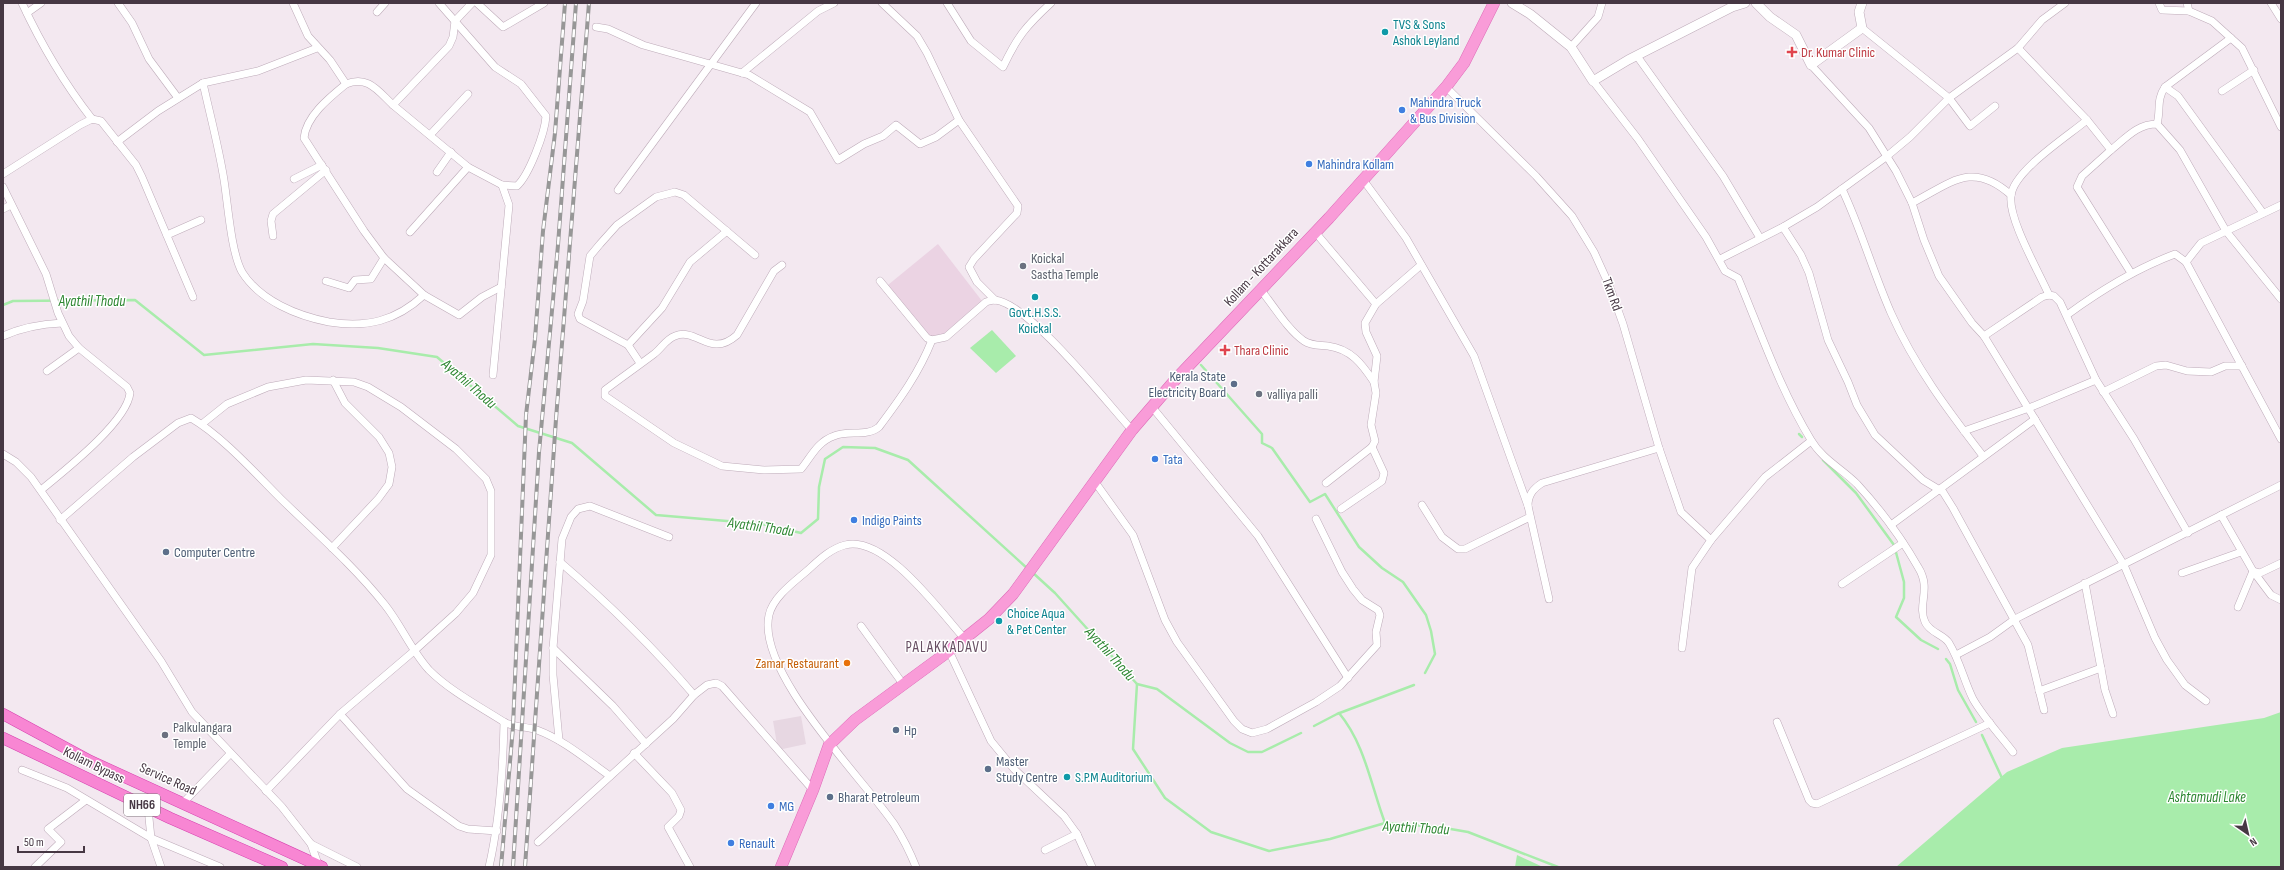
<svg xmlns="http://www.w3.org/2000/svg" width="2284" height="870" viewBox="0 0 2284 870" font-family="'Sofia Sans Condensed',sans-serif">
<rect width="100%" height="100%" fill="#f3e8f0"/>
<!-- residential -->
<polygon fill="#e7d7e2" points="801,716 806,744 778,750 773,721"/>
<!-- education -->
<polygon fill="#ebd3e3" points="938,244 982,301 943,336 938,338 929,336 888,285"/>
<!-- water -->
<g fill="#a8ecab">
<polygon points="992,330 1016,356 996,373 970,348"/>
<polygon points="2281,712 2281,867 1896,867 2007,772 2062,748 2264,718"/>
<polygon points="1517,855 1543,867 1515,867"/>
</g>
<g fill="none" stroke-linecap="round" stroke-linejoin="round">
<!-- stream -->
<g stroke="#a8ecab" stroke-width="2.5">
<polyline points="3,305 13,301 135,300 204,355 313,344 378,348 437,357 518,426 572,443 656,515 762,524 801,533 818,519 819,487 825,459 843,447 875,448 908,460 1028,569"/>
<polyline points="1201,365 1262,434 1262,443 1272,448 1310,502 1325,494 1359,547 1382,568 1403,582 1426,615 1431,631 1435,654 1425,673"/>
<polyline points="1799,434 1802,437"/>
<polyline points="1823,460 1856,493 1894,545 1904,582 1904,598 1896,617 1921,640 1938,649"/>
<polyline points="1032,572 1055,593 1137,684 1133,749 1165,798 1211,832 1269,851 1330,839 1385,823 1439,827 1468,832 1558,867"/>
<polyline points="1946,659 1950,664 1958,690 1976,722"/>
<polyline points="1137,684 1157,689 1230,743 1248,752 1262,752 1301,733"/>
<path d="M 1339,713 C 1365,744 1371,786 1385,823"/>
<polyline points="1314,726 1337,714 1414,685"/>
<polyline points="1982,735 2002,778"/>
</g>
<!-- minor casing -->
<g stroke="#beabb9" stroke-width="8">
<g id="minor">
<path d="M 22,3 C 41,44 64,83 92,119"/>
<polyline points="118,3 132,23 149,59 178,98"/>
<path d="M 293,3 L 308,36 L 330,60 L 346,84 C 368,75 378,91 393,105 L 449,46 L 453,37 L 455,21 L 472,3"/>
<path d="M 439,3 L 495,67 L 521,84 L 546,116 C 545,133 529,175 517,186 L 502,185"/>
<polyline points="477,3 503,27 544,3"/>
<polyline points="882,3 917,36 927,53 959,120 1018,206 1017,213 974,259 969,267 977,282 995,300"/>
<path d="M 947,3 L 971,41 L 1003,67 C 1017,37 1026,26 1051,3"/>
<polyline points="2159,3 2162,10 2189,11"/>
<polyline points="2187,3 2189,11 2212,21 2242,48 2281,127"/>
<polyline points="2271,3 2281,19"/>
<polyline points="377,12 385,3"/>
<polyline points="27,13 41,3"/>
<polyline points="596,27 608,29 643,45 749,75 810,112 838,160 864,144 883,136 896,125 920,144 936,137 959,120"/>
<polyline points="1862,28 1949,98 1970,126 1995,106"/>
<polyline points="1571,47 1598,17 1602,3"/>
<path d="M 2018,48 L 2087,120 L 2111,150 C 2126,138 2137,124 2157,124 L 2180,150 L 2226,231 L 2281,299"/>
<polyline points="1637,56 1723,176 1760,238"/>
<polyline points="1811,65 1869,128 1896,171 1912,203 1924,240 1939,276 1972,323 1984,336 2124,565 2155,638 2167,660 2185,685 2206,701"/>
<polyline points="742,73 818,11 834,3"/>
<path d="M 1593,81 L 1638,139 L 1706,237 L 1725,271 L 1738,278 C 1761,333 1780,389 1811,440 C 1822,459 1842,469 1857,484 C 1880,509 1901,537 1918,567 C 1932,589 1917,604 1925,622 C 1930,633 1943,634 1949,643 C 1960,661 1964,681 1973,699 C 1984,718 2000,735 2013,752"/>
<path d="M 203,83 C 210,115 219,148 224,180 C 228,205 231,252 242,272 C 260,301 298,316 329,322 C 367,328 396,321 424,295 L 459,315 L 482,297 L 501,287"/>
<path d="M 346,84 C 330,97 306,116 304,138 L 364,231 L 384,258 L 424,295"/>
<polyline points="1446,87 1536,176 1572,216 1594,252 1609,285 1623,324 1659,448 1681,512 1711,540"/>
<polyline points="2165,87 2178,96 2263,213"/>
<polyline points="2222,91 2254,70"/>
<polyline points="393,105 468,167 502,185 509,205 493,375"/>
<path d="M 2157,124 C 2161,110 2156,100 2165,87 L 2231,38"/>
<polyline points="430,135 468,94"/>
<polyline points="117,142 158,111 203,83 258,71 317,48"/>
<polyline points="2111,150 2082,176 2077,187 2131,273"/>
<polyline points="437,172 451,152"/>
<polyline points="3,174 80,125 92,119 101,121 136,165 142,177 193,297"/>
<polyline points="294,179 322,165"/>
<polyline points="1364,181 1406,238 1474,356 1528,506"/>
<path d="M 3,187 L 46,274 L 58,313 L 69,336 L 79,348 L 127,387 L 130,393 C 127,422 64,471 41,490"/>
<path d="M 1842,189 C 1861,229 1873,272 1891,313 C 1915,367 1947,409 1983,456"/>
<polyline points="618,190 756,3"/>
<path d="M 1912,203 C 1951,183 1972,160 2011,195"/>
<polyline points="3,209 11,205"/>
<polyline points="1783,227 1801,255 1809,273 1828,340 1848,382 1857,405 1875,435 1923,480 1943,492 1953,508 2028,645 2044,710"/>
<polyline points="410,232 468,167"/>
<polyline points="1315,232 1376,304"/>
<polyline points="167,235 201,220"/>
<polyline points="273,236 271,221 273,214 326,170"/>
<polyline points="1720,259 1783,227 1817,207 1886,157 1910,137 1949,98 2018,48 2042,20 2065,3"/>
<polyline points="2186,262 2281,439"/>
<path d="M 782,265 L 774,271 L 737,335 C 710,359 697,327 675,336 C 666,339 661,349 654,354 C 638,366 621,378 605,390 L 605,396 L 674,443 L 722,466 L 764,470 L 801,469 C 811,457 817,442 834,436 C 848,430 867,437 879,427 C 900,399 919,373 932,340"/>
<polyline points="326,281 349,288 355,280 371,279 384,258"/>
<path d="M 880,281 L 927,338 L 932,340 L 946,337 L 986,302 C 989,301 993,300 995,300 C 1029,303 1107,403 1132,430"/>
<path d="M 1260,289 C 1274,306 1287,329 1304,341 C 1312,346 1319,345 1328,346 C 1351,349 1362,364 1374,382"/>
<path d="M 2049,295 C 2039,272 2008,219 2011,196 C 2013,171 2068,136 2087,120"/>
<path d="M 2067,315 C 2101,290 2135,269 2175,254 L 2186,262 L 2201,243 L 2281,205"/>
<path d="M 3,336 C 23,327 40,324 62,323"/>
<polyline points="1984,336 2042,297 2049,295 2054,296 2060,302 2096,380 2134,439 2188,533"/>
<polyline points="628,345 662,308 690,262 727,231"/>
<polyline points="640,363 628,345 580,319 578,314 583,301 590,256 600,244 617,225 656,197 675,192 684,195 755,255"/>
<polyline points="47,371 79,348"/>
<polyline points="2103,392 2156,366 2166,365 2187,371 2211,372 2225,366 2242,366"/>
<polyline points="1152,407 1258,536 1348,678"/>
<polyline points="202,424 227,404 268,387 306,380 354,382 368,387 401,407 456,449 486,479 491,491 491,555 473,593 456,613 414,651 340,714 266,791"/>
<polyline points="1964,431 2029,408 2096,380"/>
<polyline points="3,454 16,462 31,477 161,661 192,712 282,807 311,844 318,864"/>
<polyline points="1095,482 1133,535 1165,620 1177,642 1234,721 1242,729 1252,733 1267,729 1316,702 1340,686 1377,645 1376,632 1380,615 1378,610 1362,600 1353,589 1342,572 1316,519"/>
<polyline points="1326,483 1372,447 1375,441 1371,425 1376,393 1374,382 1377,356 1366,332 1365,323 1376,304 1421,265"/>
<polyline points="1422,505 1442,537 1458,549 1465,549 1530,517"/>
<polyline points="1341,509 1382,481 1384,473 1372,447"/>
<polyline points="2221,515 2253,571 2260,573 2281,563"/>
<path d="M 60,520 L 133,457 L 178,423 L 191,418 C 222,436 255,473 281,499 C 316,533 354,566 385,605 C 401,625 411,650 429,670 C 450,691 479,706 504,722 C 515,728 525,726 537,730 C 564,740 587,760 610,776"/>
<polyline points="1891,525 2035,419"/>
<polyline points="332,548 378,499 389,484 392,467 389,453 379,437 345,403 333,380"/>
<path d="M 560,562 C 608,603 653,647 694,695"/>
<polyline points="2182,573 2241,552"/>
<polyline points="2085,583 2105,690 2113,714"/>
<polyline points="1842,584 1903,543"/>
<path d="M 1549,599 L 1528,506 C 1528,495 1533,489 1542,483 L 1659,448"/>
<polyline points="2238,607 2253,571 2271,595 2281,600"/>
<polyline points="861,626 903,684"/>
<polyline points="553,648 613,706 646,744"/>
<polyline points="1682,648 1692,568 1711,540 1765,477 1811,441"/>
<polyline points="949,651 991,741 1014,769 1064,816 1077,834 1092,867"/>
<polyline points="1956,655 1990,637 2015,619 2281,485"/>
<polyline points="2039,691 2101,668"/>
<polyline points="340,714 407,789 459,826 468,829 497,831"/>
<polyline points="1777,722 1809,800 1812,803 1817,804 1990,723"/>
<polyline points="559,740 553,675 553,648 562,539 571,517 578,509 590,506 669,537"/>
<polyline points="634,753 672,793 681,810 679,816 668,827 690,867"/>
<polyline points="22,770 67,788 151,838 220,867"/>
<polyline points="183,803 230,754"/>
<polyline points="148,808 151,838 161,867"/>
<polyline points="538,842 673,719 694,695 707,685 716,683 722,686 813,790"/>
<polyline points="311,844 357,867"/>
<polyline points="1045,850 1077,834"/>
<polyline points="35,867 61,842 48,829 86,800"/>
<path d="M 489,867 C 500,819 503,772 504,722"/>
<path d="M 916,867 C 910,852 903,838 894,824 C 863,778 756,673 769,615 C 773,597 794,582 808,570 C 819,560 830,549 845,545 C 885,534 941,613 964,638"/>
</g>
</g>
<!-- tertiary casing -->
<g stroke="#beabb9" stroke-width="10">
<g id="tertiary">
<polyline points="1512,3 1530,14 1571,47 1593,81 1628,60 1732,7 1745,3"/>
<polyline points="1756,3 1770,17 1796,35 1811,65 1862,28 1859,12 1862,3"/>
</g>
</g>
<!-- primary casing -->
<g stroke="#dd6cb8" stroke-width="12">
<polyline id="primary" points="781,867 813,790 829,745 855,720 949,651 989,619 1013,594 1132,430 1176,379 1329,218 1446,87 1464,63 1494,3"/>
</g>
<!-- trunk casing -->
<g stroke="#d540ae" stroke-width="12">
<g id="trunk">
<polyline points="3,714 90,761 322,867"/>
<polyline points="3,738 170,818 282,867"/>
</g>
</g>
<!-- minor -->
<use href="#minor" stroke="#fff" stroke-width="7"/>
<!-- tertiary -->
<use href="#tertiary" stroke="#fff" stroke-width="9"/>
<!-- primary -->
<use href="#primary" stroke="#f99cd8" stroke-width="11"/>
<!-- trunk -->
<use href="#trunk" stroke="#f886d3" stroke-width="11"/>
<!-- rail casing -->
<g stroke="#979797" stroke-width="4">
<g id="rail">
<polyline points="501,867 513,727 526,415 535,339 543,231 555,133 565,3"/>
<polyline points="513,867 539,452 558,245 576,3"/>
<polyline points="525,867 556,419 589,3"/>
</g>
</g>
<!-- rail -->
<use href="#rail" stroke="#fff" stroke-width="2.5" stroke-dasharray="8" stroke-linecap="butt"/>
</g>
<!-- markers -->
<g fill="#0f9aa8" stroke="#fff" stroke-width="1.5">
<circle cx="1385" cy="32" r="4"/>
<circle cx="1035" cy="297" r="4"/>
<circle cx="999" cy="621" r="4"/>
<circle cx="1067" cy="777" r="4"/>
</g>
<g fill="#e0444e" stroke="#fff" stroke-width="1.5">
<path d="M1790 46h4v4h4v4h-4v4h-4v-4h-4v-4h4z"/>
<path d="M1223 344h4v4h4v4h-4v4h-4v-4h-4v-4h4z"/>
</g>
<g fill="#3f7fe0" stroke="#fff" stroke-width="1.5">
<circle cx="1402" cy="110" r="4"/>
<circle cx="1309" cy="164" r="4"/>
<circle cx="1155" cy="459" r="4"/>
<circle cx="854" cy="520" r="4"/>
<circle cx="771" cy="806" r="4"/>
<circle cx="731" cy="843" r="4"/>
</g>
<g fill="#6b7280" stroke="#fff" stroke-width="1.5">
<circle cx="1023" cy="266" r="4"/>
<circle cx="1259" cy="394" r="4"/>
<circle cx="165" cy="735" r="4"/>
</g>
<g fill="#5c6f8a" stroke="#fff" stroke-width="1.5">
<circle cx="1234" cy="384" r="4"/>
<circle cx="166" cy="552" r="4"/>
<circle cx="896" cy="730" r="4"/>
<circle cx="988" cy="769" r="4"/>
<circle cx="830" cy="797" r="4"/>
</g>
<circle fill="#e8710a" stroke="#fff" stroke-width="1.5" cx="847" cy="663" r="4"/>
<g text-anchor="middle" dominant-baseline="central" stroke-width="3" stroke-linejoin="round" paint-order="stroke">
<!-- shield labels -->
<rect fill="#fff" stroke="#7e737b" stroke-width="1" x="124" y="794" width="36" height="22" rx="3"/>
<g font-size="13" font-weight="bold" fill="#463743">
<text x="142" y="805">NH66</text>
</g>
<!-- culture labels -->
<g font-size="14" fill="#0d838f" stroke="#fff" text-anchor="start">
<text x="1393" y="24">TVS &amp; Sons<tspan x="1393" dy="16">Ashok Leyland</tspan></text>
<text x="1035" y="312" text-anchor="middle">Govt.H.S.S.<tspan x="1035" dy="16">Koickal</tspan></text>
<text x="1007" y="613">Choice Aqua<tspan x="1007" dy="16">&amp; Pet Center</tspan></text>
<text x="1075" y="777">S.P.M Auditorium</text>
</g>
<!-- health labels -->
<g font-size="14" fill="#be3a42" stroke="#fff" text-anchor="start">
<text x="1801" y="52">Dr. Kumar Clinic</text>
<text x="1234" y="350">Thara Clinic</text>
</g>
<!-- shop labels -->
<g font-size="14" fill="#366cbe" stroke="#fff" text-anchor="start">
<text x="1410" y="102">Mahindra Truck<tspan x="1410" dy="16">&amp; Bus Division</tspan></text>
<text x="1317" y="164">Mahindra Kollam</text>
<text x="1163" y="459">Tata</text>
<text x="862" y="520">Indigo Paints</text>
<text x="779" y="806">MG</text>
<text x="739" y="843">Renault</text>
</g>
<!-- worship labels -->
<g font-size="14" fill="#5b616d" stroke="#fff" text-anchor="start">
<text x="1031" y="258">Koickal<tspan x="1031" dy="16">Sastha Temple</tspan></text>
<text x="1267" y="394">valliya palli</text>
<text x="173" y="727">Palkulangara<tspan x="173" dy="16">Temple</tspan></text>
</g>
<!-- street labels -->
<g font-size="14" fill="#463743" stroke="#fff">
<text transform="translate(1261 267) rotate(-47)">Kollam - Kottarakkara</text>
<text transform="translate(1612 294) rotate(70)">Tkm Rd</text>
<text transform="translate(94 765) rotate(26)">Kollam Bypass</text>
<text transform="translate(168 779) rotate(24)">Service Road</text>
</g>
<!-- service labels -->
<g font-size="14" fill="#4e5e75" stroke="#fff" text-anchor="start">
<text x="1226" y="376" text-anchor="end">Kerala State<tspan x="1226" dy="16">Electricity Board</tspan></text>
<text x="174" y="552">Computer Centre</text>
<text x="904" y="730">Hp</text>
<text x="996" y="761">Master<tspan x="996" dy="16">Study Centre</tspan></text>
<text x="838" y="797">Bharat Petroleum</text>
</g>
<!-- food labels -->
<g font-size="14" fill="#c56008" stroke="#fff" text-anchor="end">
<text x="839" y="663">Zamar Restaurant</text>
</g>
<!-- water labels -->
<g font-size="15" font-style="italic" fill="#2d8631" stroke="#fff">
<text x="92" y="301">Ayathil Thodu</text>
<text transform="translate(469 384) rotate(41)">Ayathil Thodu</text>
<text transform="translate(761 527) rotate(8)">Ayathil Thodu</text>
<text transform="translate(1110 654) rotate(48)">Ayathil Thodu</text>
<text x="2207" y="797">Ashtamudi Lake</text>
<text transform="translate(1416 828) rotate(3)">Ayathil Thodu</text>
</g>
<!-- neighbourhood labels -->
<g font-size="15" letter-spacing="1" fill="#684f63" stroke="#fff">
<text x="947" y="647">PALAKKADAVU</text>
</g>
</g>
<!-- border -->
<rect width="2284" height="870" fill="none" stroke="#463743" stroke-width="8"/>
<!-- north arrow -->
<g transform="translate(2248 834) rotate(146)" stroke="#ffffff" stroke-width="3" paint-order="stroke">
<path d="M0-3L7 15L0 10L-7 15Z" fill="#463743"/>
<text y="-6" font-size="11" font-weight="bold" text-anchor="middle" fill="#463743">N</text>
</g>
<!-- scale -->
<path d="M18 846v6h66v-6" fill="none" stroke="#463743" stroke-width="2"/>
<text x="24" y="846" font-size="12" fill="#463743" stroke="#ffffff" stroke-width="3" paint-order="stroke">50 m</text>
</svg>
